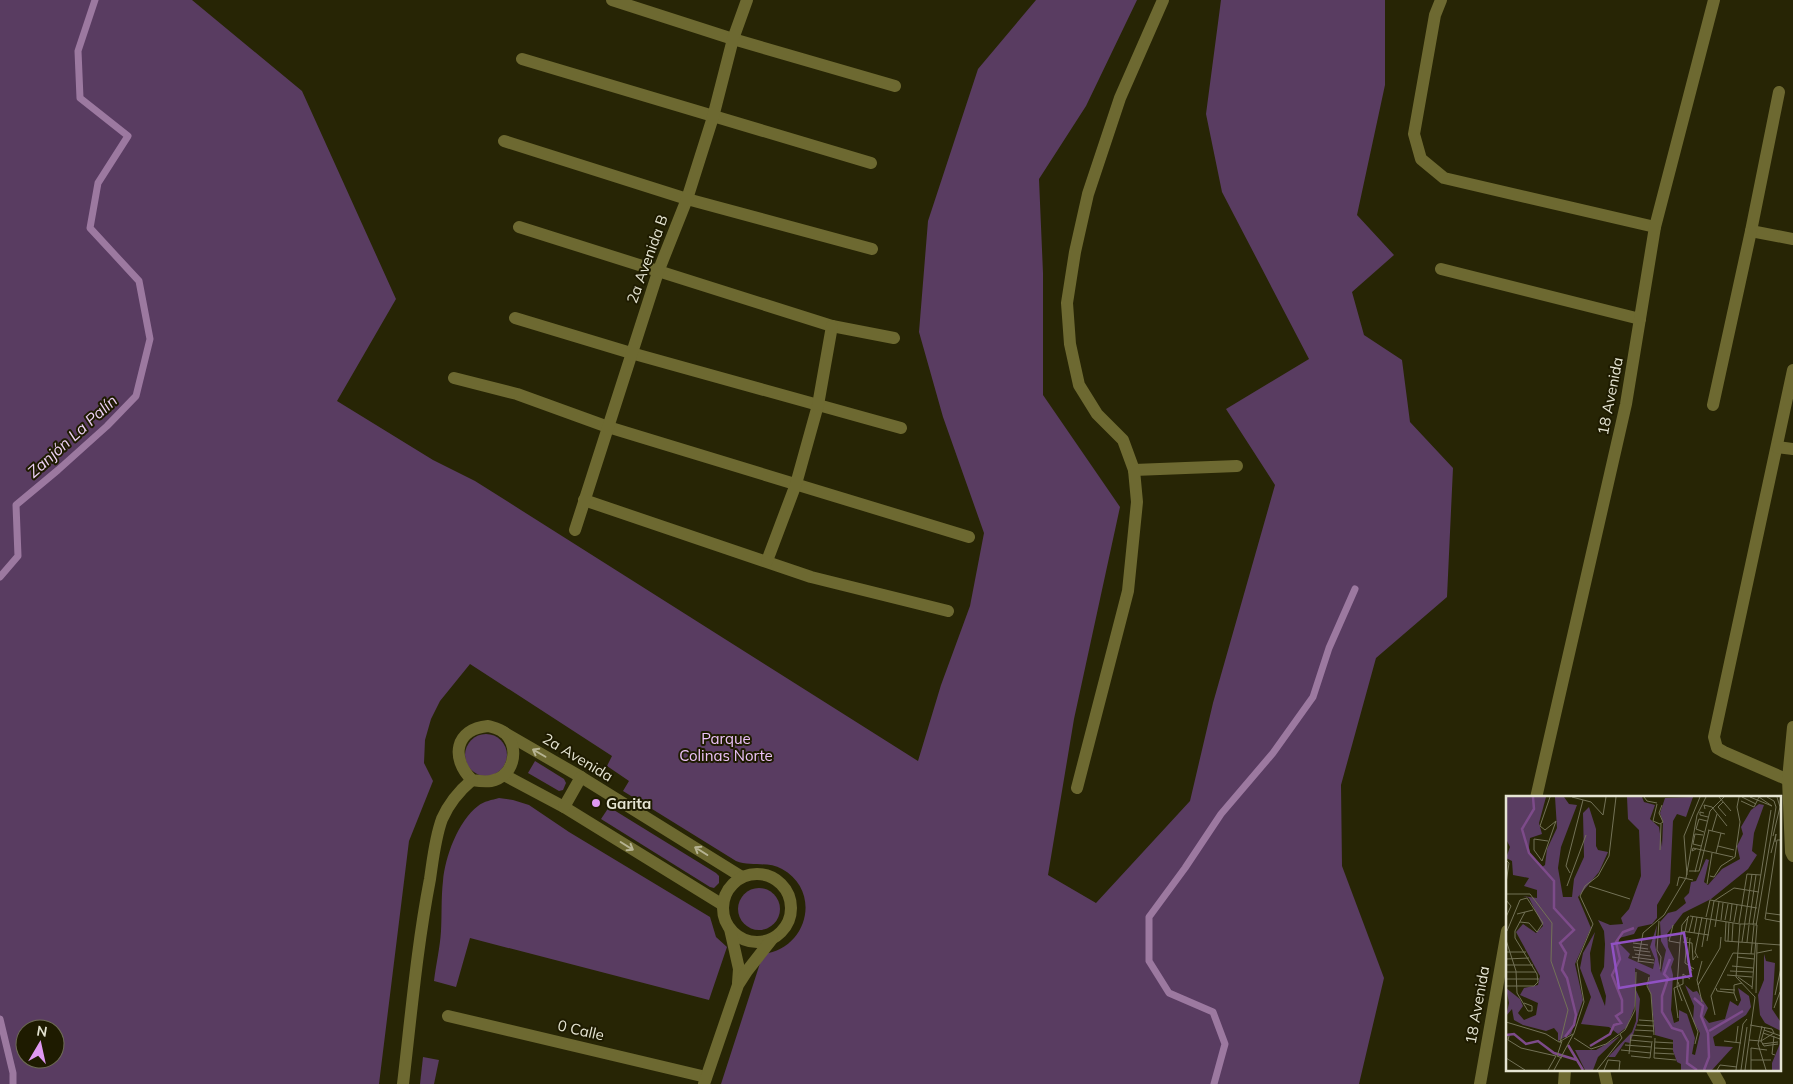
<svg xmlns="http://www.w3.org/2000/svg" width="1793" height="1084" viewBox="0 0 1793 1084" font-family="Mulish,sans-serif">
<rect width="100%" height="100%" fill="#272505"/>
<!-- green -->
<g fill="#593c61" fill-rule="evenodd">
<path d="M 0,0 L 192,0 L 302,91 L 396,299 L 337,401 L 433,460 L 475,481 L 918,761 L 941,685 L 970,606 L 984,533 L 943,417 L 919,332 L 928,221 L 978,69 L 1036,0 L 1137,0 L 1086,106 L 1039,179 L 1043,273 L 1043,395 L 1120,507 L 1074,719 L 1048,875 L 1096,903 L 1190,801 L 1213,703 L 1275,485 L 1226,409 L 1309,359 L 1222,192 L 1206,114 L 1221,0 L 1385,0 L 1385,85 L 1357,215 L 1394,255 L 1352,292 L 1364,335 L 1402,360 L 1410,422 L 1453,468 L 1447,597 L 1376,658 L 1341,785 L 1342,866 L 1384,978 L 1359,1084 L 721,1084 L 763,954 C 808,949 822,891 782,869 C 768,861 751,867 736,861 L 623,791 L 629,781 L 607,766 L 612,756 L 470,664 L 440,701 L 431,719 L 425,740 L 424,763 L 433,781 L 409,841 L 379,1084 L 0,1084 ZM 25,1029 L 55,1029 L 55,1059 L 25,1059 Z"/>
<circle cx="486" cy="755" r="21"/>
<polygon points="535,761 564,779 566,783 563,790 559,791 528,773"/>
<path d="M 499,798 L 513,800 L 529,805 L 569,832 L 710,917 L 716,937 L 727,947 L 709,1000 L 470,938 L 456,987 L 434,981 C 436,964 440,948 441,931 C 442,915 441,898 443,881 C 445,857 458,821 478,806 C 484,801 492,800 499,798 Z"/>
<polygon points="609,807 716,873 719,876 719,883 714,888 710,887 601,819"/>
<circle cx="759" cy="909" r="21"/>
<polygon points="423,1057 439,1060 434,1084 420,1084"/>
</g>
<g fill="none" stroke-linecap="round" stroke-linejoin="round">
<!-- stream -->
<g stroke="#9c79a0" stroke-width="7">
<polyline points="0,577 18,556 16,505 58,470 107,426 136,396 150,339 139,281 90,228 98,183 128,136 80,98 78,51 95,0"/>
<polyline points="0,1019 13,1073 13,1084"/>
<polyline points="1214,1084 1225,1044 1213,1012 1169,993 1149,961 1149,917 1185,868 1221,814 1273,753 1313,697 1329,648 1355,589"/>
</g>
<!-- minor -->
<g stroke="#6d6931" stroke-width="12">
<polyline points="612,0 733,39 895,86"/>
<polyline points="1441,0 1435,15 1414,134 1421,159 1444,178 1655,227"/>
<polyline points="522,59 871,163"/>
<polyline points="504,141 687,199 872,249"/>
<polyline points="519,227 832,326 894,338"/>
<polyline points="1751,231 1793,239"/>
<polyline points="1441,269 1640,319"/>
<polyline points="515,318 631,353 901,428"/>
<polyline points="1793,370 1714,737 1717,748 1724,752 1793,782"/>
<polyline points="454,378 517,394 608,427 969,537"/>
<polyline points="1713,405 1751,231 1779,92"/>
<polyline points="1777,447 1793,449"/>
<polyline points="1134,470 1237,466"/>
<polyline points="584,500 811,577 948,611"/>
<polyline points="575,530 658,272 687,199 713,117 733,39 747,0"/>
<polyline points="767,561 796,484 818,405 832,326"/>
<polyline points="1793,727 1788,779 1791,852 1793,856"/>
<polyline points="503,732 581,777 742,877"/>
<polyline points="504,775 564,807 723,905"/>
<polyline points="1077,788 1128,591 1137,502 1134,470 1123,440 1097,414 1079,385 1070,344 1067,303 1075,252 1088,194 1120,98 1163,0"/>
<polyline points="1536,798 1626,404 1655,227 1714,0"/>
<polyline points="564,807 581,777"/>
<circle cx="757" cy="908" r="34"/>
<polyline points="730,929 739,969 738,983"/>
<polyline points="448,1016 706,1077"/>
<polyline points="1604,1070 1607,1084"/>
<polyline points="1712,1070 1720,1084"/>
<polyline points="704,1084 738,985 747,971 772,939"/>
<polyline points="1480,1084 1507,931"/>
<polyline points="1564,1084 1565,1070"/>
</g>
<!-- tertiary -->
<g stroke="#6d6931" stroke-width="12">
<path d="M 488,726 C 495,728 501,729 506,734 C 520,750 513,777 491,781 C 485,782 478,781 472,780 C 450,758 455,729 488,726 Z"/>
<path d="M 403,1084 C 411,1016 417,946 430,879 C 433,859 435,838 442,819 C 449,803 459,791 472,780"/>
</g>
</g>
<!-- one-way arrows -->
<defs><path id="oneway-shaft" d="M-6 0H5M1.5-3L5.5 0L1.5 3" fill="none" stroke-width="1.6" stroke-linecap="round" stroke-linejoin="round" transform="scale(1.25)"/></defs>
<g stroke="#b6b392">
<use href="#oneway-shaft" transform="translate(539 753) rotate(-150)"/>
<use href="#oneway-shaft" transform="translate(627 846) rotate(32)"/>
<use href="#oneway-shaft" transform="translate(701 851) rotate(-148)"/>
</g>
<!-- markers -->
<circle fill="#df98f2" stroke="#1e1b00" stroke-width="2" cx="596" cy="803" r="5"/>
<g text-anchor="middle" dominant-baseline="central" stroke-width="4" stroke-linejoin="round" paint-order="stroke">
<!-- street labels -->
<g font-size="15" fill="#e6e5d3" stroke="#1e1b00">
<text transform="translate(647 259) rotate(-70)">2a Avenida B</text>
<text transform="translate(1610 396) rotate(-79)">18 Avenida</text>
<text transform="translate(578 757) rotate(31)">2a Avenida</text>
<text transform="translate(1477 1005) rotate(-80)">18 Avenida</text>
<text transform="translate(581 1030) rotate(13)">0 Calle</text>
</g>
<!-- park labels -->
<g font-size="15" fill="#edc3f9" stroke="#1e1b00">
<text x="726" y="738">Parque<tspan x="726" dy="17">Colinas Norte</tspan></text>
</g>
<!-- poi labels -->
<g font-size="15" font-weight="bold" fill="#e6e5d3" stroke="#1e1b00" text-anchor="start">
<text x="606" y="803">Garita</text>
</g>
<!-- water labels -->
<g font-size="16" font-style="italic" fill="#edd1f5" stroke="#1e1b00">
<text transform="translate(72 436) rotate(-42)">Zanjón La Palín</text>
</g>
</g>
<!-- overview -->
<g transform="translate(1506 796)">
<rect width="275" height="275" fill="#272505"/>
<path d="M 0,1 L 40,1 L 33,27 L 36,38 L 24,42 L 23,51 L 24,58 L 36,71 L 39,69 L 41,53 L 51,32 L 49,1 L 58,1 L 63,8 L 71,9 L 55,51 L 52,72 L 57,101 L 66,101 L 68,83 L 78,61 L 77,17 L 83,11 L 90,33 L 90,50 L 92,54 L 102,56 L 93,76 L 72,101 L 85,132 L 69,168 L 77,204 L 65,238 L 52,245 L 52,237 L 48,232 L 40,235 L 17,229 L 8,224 L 6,213 L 0,220 L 3,207 L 0,192 L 14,203 L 17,210 L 12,217 L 18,224 L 30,219 L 32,207 L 14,199 L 18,192 L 32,189 L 34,180 L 10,136 L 17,128 L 30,137 L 37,130 L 23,102 L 17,100 L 31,102 L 31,94 L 18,90 L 23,82 L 7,79 L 6,65 L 0,62 L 4,51 L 0,43 ZM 121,1 L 136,1 L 138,6 L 149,9 L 144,23 L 153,31 L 156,51 L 157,27 L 154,17 L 159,2 L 187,1 L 180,21 L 171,18 L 167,25 L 164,87 L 151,109 L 151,122 L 146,128 L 132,131 L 128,138 L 113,142 L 113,147 L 124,158 L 122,162 L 147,173 L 149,163 L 144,151 L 151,129 L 149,149 L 155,177 L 160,154 L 155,145 L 154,126 L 162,117 L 170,115 L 180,107 L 178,102 L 183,97 L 185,86 L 190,85 L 200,63 L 203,64 L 198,86 L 202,89 L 216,73 L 234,63 L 231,50 L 237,38 L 235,31 L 245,14 L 253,8 L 258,9 L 248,37 L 246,55 L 251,59 L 242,73 L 205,103 L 177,117 L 161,138 L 162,151 L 168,163 L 165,171 L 167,179 L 165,214 L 168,227 L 173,225 L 173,214 L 181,218 L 189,242 L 186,258 L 189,259 L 194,237 L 187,225 L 188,210 L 179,189 L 187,196 L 191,195 L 202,212 L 198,221 L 203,227 L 219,223 L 224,205 L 232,210 L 235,204 L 232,192 L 243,200 L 245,211 L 240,219 L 207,241 L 209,250 L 227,251 L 206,274 L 175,274 L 175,268 L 171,266 L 167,255 L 167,244 L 149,239 L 145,198 L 142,191 L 144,179 L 129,172 L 129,210 L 121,231 L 112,238 L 103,231 L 75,228 L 85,201 L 74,172 L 77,157 L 89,136 L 84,157 L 85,175 L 99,210 L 100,200 L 94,179 L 98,171 L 99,148 L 98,135 L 92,124 L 104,129 L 117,128 L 115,122 L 123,113 L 135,80 L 133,34 L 122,23 ZM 258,158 L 260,165 L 269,167 L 266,213 L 274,225 L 275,235 L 259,227 L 254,219 L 252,199 L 258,184 ZM 130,194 L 134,203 L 132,225 L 124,247 L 119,246 L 109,261 L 102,261 L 126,236 L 130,225 ZM 114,240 L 92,261 L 87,274 L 79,274 L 69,254 L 90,254 ZM 275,245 L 275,274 L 266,274 L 266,267 Z" fill="#593c61"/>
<path fill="none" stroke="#7d4b8a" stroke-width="2.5" d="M 27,1 L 28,13 L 16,33 L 23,57 L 48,85 L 48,112 L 68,134 L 54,147 L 60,157 L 56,174 L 61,182 L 70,219 L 68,229 L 59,241M 164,163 L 158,178 L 162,182 L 156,200 L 156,216 L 166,232 L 176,235 L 182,246 L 181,267 L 191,274M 188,202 L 197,210 L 195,220 L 202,237 L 203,261 L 198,274M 203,235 L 237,215M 0,239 L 8,238 L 20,248 L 32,245 L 48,257 L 71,264M 62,249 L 77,274M 84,250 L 104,238 L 108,229 L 115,227 L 110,220 L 116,216 L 116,204 L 106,179 L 114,163 L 110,146 L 117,136 L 128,132"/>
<path fill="none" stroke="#737257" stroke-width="1" d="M 44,1 L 34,30 L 39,34 L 50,25M 66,1 L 85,6 L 97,19 L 100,1M 138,1 L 141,5 L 151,7M 213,1 L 225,15M 236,1 L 250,8M 244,1 L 266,10M 253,1 L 266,10M 235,5 L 248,11 L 253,1M 217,6 L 212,11 L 220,20M 151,8 L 147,25 L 154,28 L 157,26 L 153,17 L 156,9M 199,13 L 198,9 L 206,11 L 221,30M 198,17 L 194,16 L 194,19 L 202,21M 202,34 L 219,38M 206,35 L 211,18M 198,36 L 190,33 L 193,23 L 201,25M 267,40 L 274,11 L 271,1M 275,44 L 271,44 L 259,123 L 275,126M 195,50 L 187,48 L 189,38 L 197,39M 212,50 L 228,54M 190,53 L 186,55 L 187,52 L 227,61M 154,54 L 155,28M 198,55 L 203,34M 210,57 L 215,37M 265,57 L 270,38 L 269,46M 0,64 L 3,67 L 0,87M 36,65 L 50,25M 36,65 L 28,54 L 28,43 L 42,45M 183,75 L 193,75 L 198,55M 189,76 L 204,15 L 218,1M 64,77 L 60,70 L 77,4M 181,79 L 178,40 L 194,1M 204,80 L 208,81 L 215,70 L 229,61 L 234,26 L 231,11 L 233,1M 201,88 L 206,57M 61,90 L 80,39M 83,90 L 124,103M 171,90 L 173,81 L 187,84M 0,98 L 24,98 L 46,127 L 45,165 L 62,214 L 54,247M 0,104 L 5,110 L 0,121M 260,117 L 275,119M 11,118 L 27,114M 184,120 L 234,128M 200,121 L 204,104 L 251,112M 215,124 L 217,107M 219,124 L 222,108M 153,125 L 151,154 L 155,161 L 154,173M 224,125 L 226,108M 220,126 L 219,145 L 275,149M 228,126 L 231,109M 233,127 L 241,78 L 255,79M 243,128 L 250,79M 167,129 L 163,145 L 174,147M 247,129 L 265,14M 250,130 L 270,11 L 268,5 L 261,1M 209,131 L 213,106M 1,135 L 14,104 L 21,102 L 37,127 L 31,136 L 23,127 L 14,126M 9,135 L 19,116M 175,135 L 203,139M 179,136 L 182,121M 183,136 L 187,120M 188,137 L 191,121M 181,141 L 179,167 L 188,173M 184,142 L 182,166 L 186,175M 0,144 L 10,175 L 11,197 L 22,215 L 26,215 L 26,210 L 18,207M 201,145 L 208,105 L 228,92 L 253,96M 222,145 L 223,126M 226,145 L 227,127M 177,146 L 186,147 L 187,164 L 190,160M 236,146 L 246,78M 241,146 L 243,129M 127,147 L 142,149M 127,151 L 142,153M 196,151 L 201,122M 128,154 L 144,156M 0,156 L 20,156M 251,157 L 266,154M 129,158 L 145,160M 245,158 L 248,129M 126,161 L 148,164M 231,161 L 248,163M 192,162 L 189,156 L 196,121M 0,163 L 23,162M 132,165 L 148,167M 196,165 L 191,184 L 196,206M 132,166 L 137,137 L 158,119 L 180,82 L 191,19 L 200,1M 0,169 L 27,169M 226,170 L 247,172M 224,175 L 247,176M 0,176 L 30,176M 275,178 L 275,195M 221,179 L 246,181M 143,181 L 141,190 L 145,198 L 148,239M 232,181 L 246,191M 0,183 L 33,183M 172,186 L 192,236 L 189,248M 192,189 L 214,152 L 215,141M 0,190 L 28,190 L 32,186 L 31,178 L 9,142 L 9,135M 210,192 L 211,195 L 228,197 L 231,205M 214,193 L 229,194M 246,193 L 251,129M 228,197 L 228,189 L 236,187M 250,197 L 251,147M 269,199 L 275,172M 176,205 L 171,191 L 174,147 L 176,129 L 183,120M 268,212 L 274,196M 209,219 L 205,200 L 227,157 L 248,158M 172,222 L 168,192 L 177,188 L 177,178 L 184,183M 133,224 L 148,225M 0,226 L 40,238 L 53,246M 131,229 L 148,230M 256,230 L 252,248 L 260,274M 259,231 L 255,245 L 258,250 L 272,248M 129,234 L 148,235M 258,234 L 275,240M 257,237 L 274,243M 3,240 L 2,244 L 15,252 L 50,260M 268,240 L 266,258 L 269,259M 68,242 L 85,253 L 100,248 L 119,234 L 129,214 L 130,176M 124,244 L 145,246M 243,244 L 255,245 L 268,237 L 266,233 L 244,229M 56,245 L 51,260 L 56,262M 218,245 L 235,247M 53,246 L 67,238M 149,246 L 167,247M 230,246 L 232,230M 256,248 L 272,246M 119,249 L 145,251M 149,252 L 167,253M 245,252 L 245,274M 245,252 L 261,254M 115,254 L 145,257M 148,257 L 168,258M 123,258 L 125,239 L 146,241M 125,260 L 144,262M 0,262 L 19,274M 144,262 L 146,245M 148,262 L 170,264M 148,262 L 149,242M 245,264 L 265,264M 42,274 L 50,260M 48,274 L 68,237 L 78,206 L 71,166 L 87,128 L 74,100 L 79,90 L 92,80 L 103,60 L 110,1M 91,274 L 116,242 L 114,238M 98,274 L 102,264 L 114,265 L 113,274M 211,274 L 214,269 L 231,271M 230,274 L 237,228 L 241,223M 235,274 L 241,231M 239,274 L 249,201 L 230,181 L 234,128 L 251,128"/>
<path fill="#9051c3" fill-opacity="0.15" stroke="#9051c3" stroke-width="2.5" d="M 178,137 L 185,180 L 113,192 L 106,148 Z"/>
<rect width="275" height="275" fill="none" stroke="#e6e5d3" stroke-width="2.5"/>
</g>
<!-- north arrow -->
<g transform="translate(40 1044) rotate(9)"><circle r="24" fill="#1e1b00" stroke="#6e6c54"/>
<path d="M0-4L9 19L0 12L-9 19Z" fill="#df98f2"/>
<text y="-8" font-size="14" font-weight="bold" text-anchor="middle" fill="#e6e5d3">N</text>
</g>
</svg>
